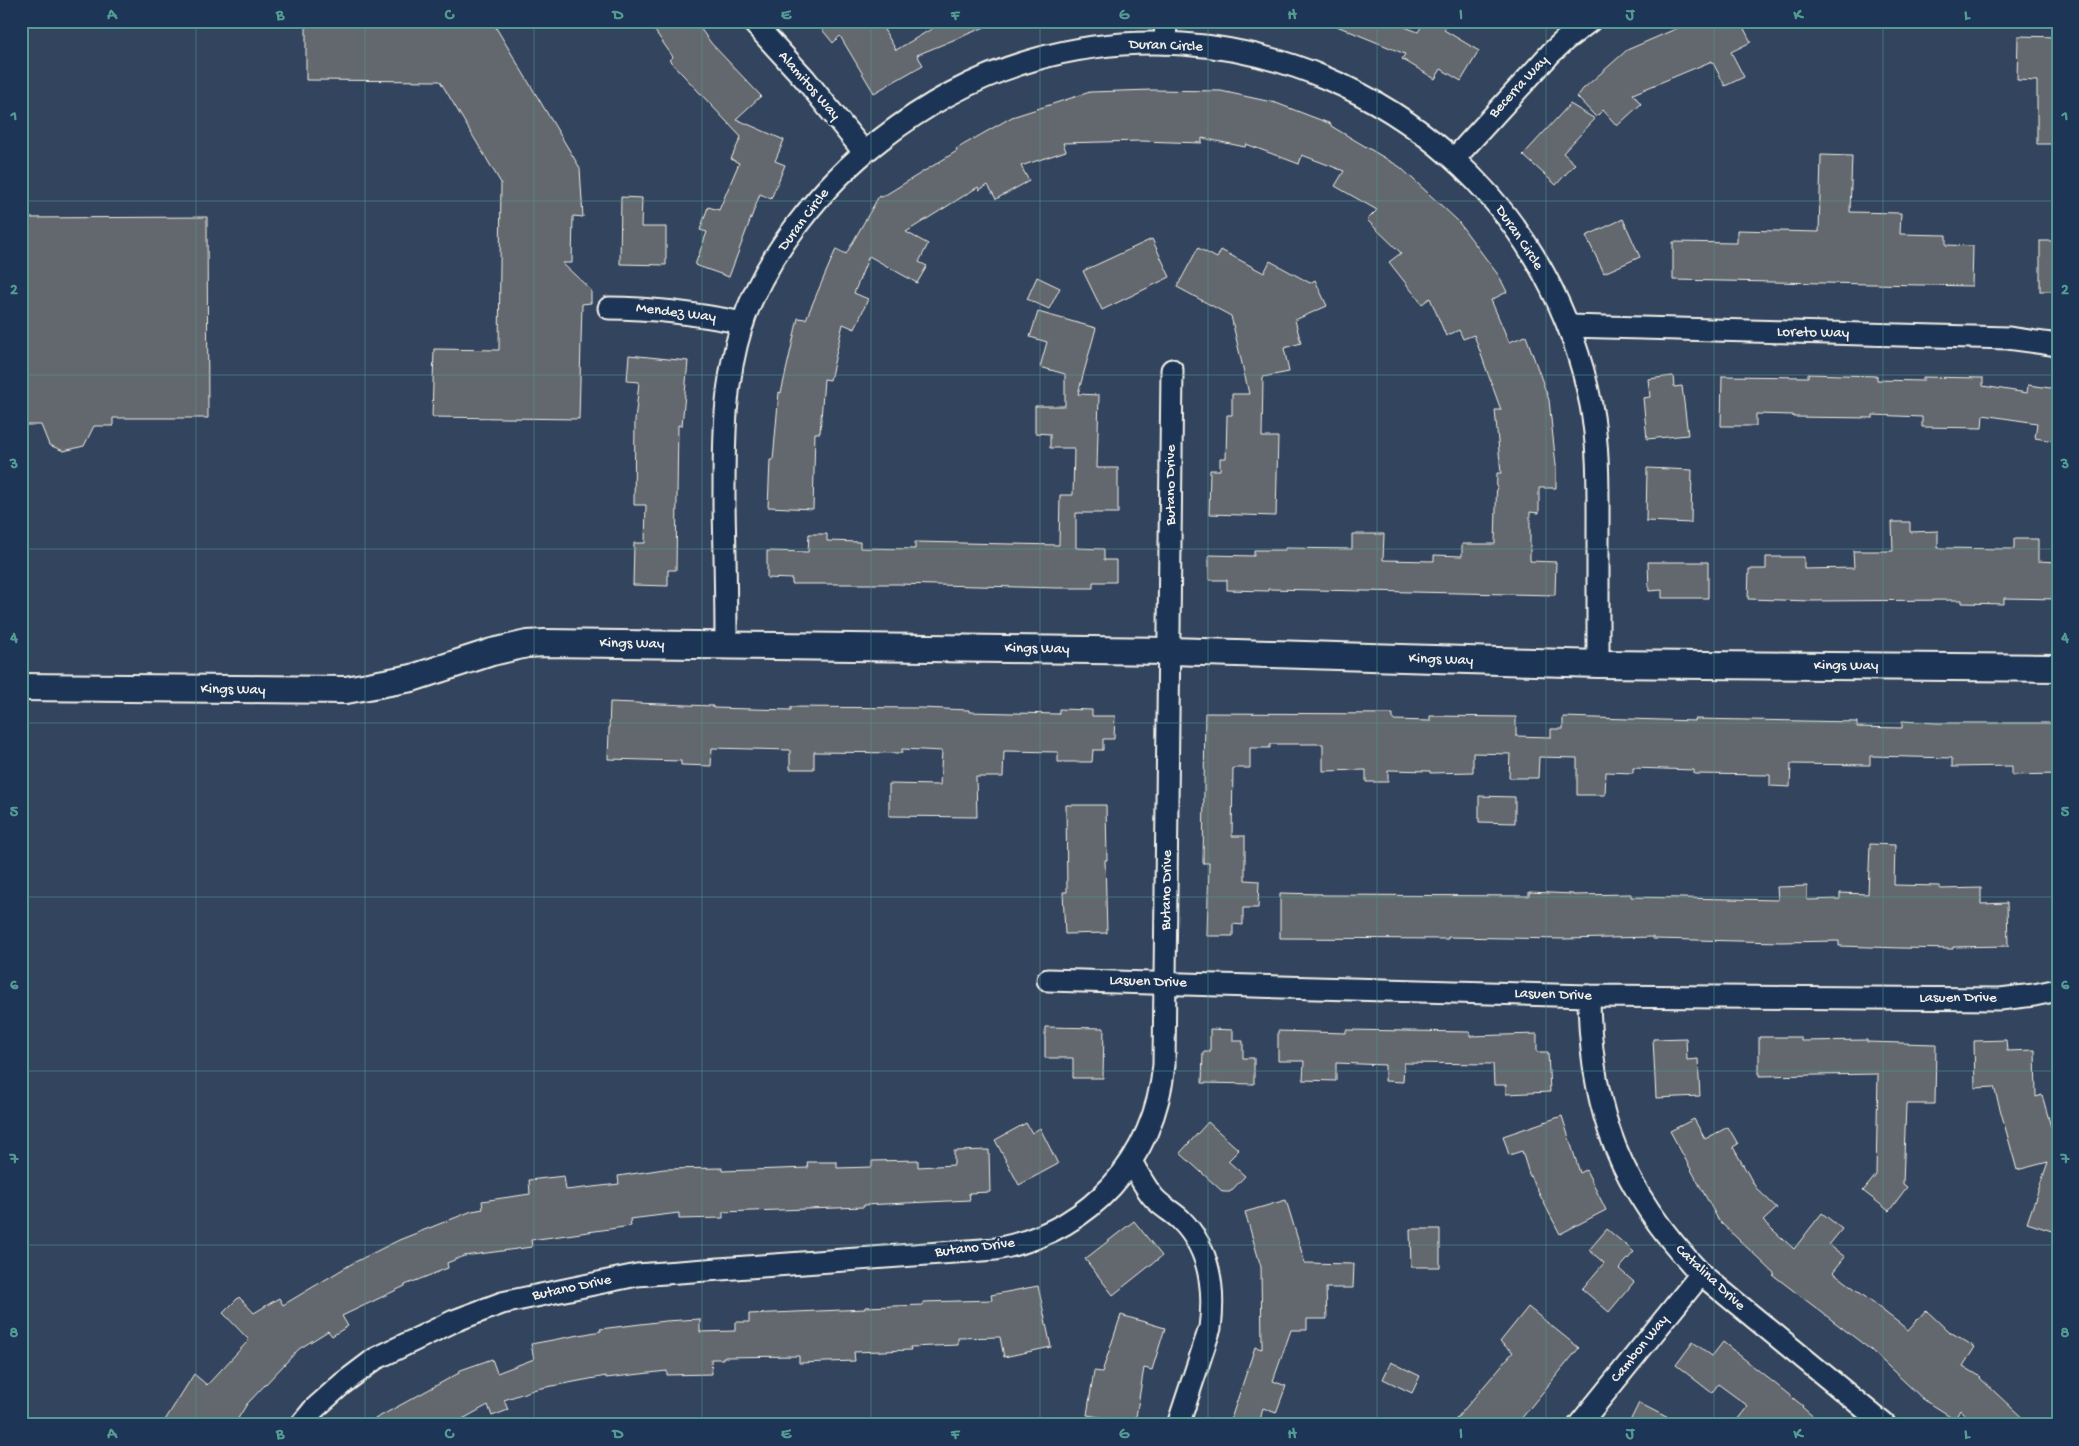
<svg xmlns="http://www.w3.org/2000/svg" width="2079" height="1446" viewBox="0 0 2079 1446" font-family="'Gochi Hand',sans-serif">
<rect width="100%" height="100%" fill="#32445e"/>
<filter id="ink" filterUnits="userSpaceOnUse"><feTurbulence type="fractalNoise" baseFrequency=".02" numOctaves="2"/><feDisplacementMap in="SourceGraphic" scale="10" xChannelSelector="R" yChannelSelector="G"/><feConvolveMatrix kernelMatrix="1 2 1 2 8 2 1 2 1" color-interpolation-filters="sRGB"/></filter>
<g filter="url(#ink)">
<!-- building -->
<g fill="#63686e" stroke="#f4f1e8">
<polygon points="306,21 492,21 580,168 583,217 573,216 572,263 562,263 591,290 591,303 582,304 579,419 432,417 434,349 499,350 501,183 440,81 306,80"/>
<polygon points="648,21 695,21 711,43 761,96 736,119 784,140 775,161 785,165 771,199 760,194 729,277 695,265 707,232 700,230 708,207 719,210 739,163 731,159 741,137 669,60 673,57"/>
<polygon points="815,21 879,21 896,50 945,21 997,22 917,55 923,65 874,93 840,36 833,43"/>
<polygon points="1389,21 1418,32 1425,21 1449,21 1444,30 1479,51 1461,81 1441,69 1435,79 1402,59 1405,54 1327,22"/>
<polygon points="1694,21 1740,21 1751,42 1731,52 1744,77 1725,86 1712,61 1633,94 1641,104 1617,126 1603,110 1596,117 1577,97 1583,89 1627,50"/>
<polygon points="2018,36 2058,37 2058,144 2037,144 2037,81 2017,80"/>
<polygon points="1152,90 1221,91 1276,103 1331,124 1331,126 1400,167 1457,220 1499,276 1507,292 1491,300 1509,342 1526,336 1549,400 1556,465 1556,488 1539,488 1539,513 1530,512 1530,561 1556,562 1555,595 1268,589 1268,591 1227,590 1227,580 1209,580 1209,555 1254,556 1254,550 1285,550 1285,548 1352,549 1352,534 1384,534 1383,560 1434,561 1434,555 1462,556 1462,544 1495,544 1497,473 1501,473 1495,410 1501,410 1474,335 1463,339 1459,330 1446,336 1430,298 1422,304 1389,262 1401,253 1367,220 1377,210 1335,186 1344,171 1302,155 1299,164 1246,144 1245,147 1202,138 1202,143 1141,141 1063,143 1066,151 1021,166 1029,181 996,199 988,185 979,190 978,187 906,232 928,244 919,262 927,266 917,283 869,256 854,293 868,299 855,329 843,324 830,380 824,379 820,433 815,433 813,509 768,507 770,460 773,460 779,392 781,393 798,318 806,319 836,249 846,254 879,196 882,197 957,151 956,149 1012,117 1090,92"/>
<polygon points="1570,104 1595,119 1563,153 1575,164 1556,185 1523,155"/>
<polygon points="1821,155 1852,156 1850,212 1901,213 1900,234 1946,235 1946,245 1973,246 1972,286 1673,280 1673,242 1737,243 1737,230 1819,232"/>
<polygon points="621,197 642,198 641,227 666,227 666,265 620,264"/>
<polygon points="207,217 208,418 113,418 113,426 94,426 84,446 64,451 49,445 41,425 21,425 21,218"/>
<polygon points="1623,219 1640,257 1604,273 1586,236"/>
<polygon points="1152,239 1170,277 1102,310 1083,271"/>
<rect x="2040" y="241" width="18" height="50"/>
<polygon points="1198,248 1217,258 1221,250 1264,273 1270,261 1310,283 1315,280 1327,306 1295,320 1301,343 1284,348 1289,372 1263,377 1262,437 1278,437 1276,516 1209,514 1210,470 1220,470 1220,458 1226,458 1227,415 1232,415 1232,394 1249,394 1231,316 1177,287"/>
<polygon points="1037,277 1060,288 1049,309 1027,299"/>
<polygon points="1038,312 1096,328 1078,394 1099,395 1097,468 1118,468 1118,513 1076,513 1076,548 1104,549 1104,560 1116,560 1116,582 1093,582 1093,588 1058,588 897,584 792,584 792,579 767,578 767,551 808,552 809,534 827,534 827,541 860,542 860,548 915,549 915,542 1059,545 1060,495 1073,495 1074,448 1050,448 1050,434 1035,433 1035,406 1065,406 1065,374 1040,367 1047,342 1030,337"/>
<polygon points="629,355 688,361 682,426 678,425 676,570 668,570 668,586 633,585 634,543 645,543 646,505 634,505 635,421 639,382 627,381"/>
<polygon points="1808,374 1877,376 1877,380 1923,381 1923,377 1983,378 1983,386 2027,393 2028,385 2058,389 2058,406 2053,441 2035,438 2037,423 1983,415 1982,428 1922,427 1922,417 1873,415 1873,418 1793,417 1793,415 1756,414 1756,426 1721,426 1722,376 1808,377"/>
<polygon points="1673,376 1674,387 1682,386 1688,435 1647,439 1643,398 1650,397 1648,379"/>
<polygon points="1647,468 1692,470 1691,523 1646,521"/>
<polygon points="1892,522 1910,522 1910,532 1938,531 1938,548 2014,549 2014,539 2038,539 2038,561 2058,562 2058,599 2004,598 2004,604 1962,603 1962,600 1811,601 1748,599 1749,569 1766,569 1766,557 1804,557 1804,569 1854,568 1853,551 1893,551"/>
<polygon points="1648,562 1708,562 1708,598 1662,598 1662,590 1649,591"/>
<polygon points="610,702 713,706 713,708 791,710 791,707 921,708 969,710 969,712 1059,714 1059,709 1092,710 1092,716 1115,716 1114,739 1103,739 1103,750 1093,750 1092,762 1058,762 1058,752 1004,751 1003,777 976,777 977,817 889,816 889,784 940,785 942,751 902,749 902,753 814,752 814,769 790,769 790,750 712,748 711,766 681,765 681,761 608,759"/>
<polygon points="1205,713 1393,714 1393,720 1430,721 1430,716 1516,717 1516,736 1551,737 1551,729 1563,729 1563,717 1695,721 1695,719 1857,722 1857,727 1902,728 1902,721 1937,723 2058,723 2058,774 2012,775 2012,766 1952,767 1952,758 1870,756 1870,765 1791,764 1790,787 1770,786 1770,775 1694,774 1694,770 1633,768 1633,773 1606,772 1605,795 1577,795 1577,758 1539,757 1538,778 1509,778 1510,754 1473,753 1473,772 1430,773 1430,771 1388,770 1388,782 1366,782 1366,770 1323,771 1323,744 1270,744 1270,748 1250,748 1250,768 1233,768 1232,836 1245,836 1245,880 1259,881 1258,908 1243,908 1243,925 1233,924 1233,936 1207,936 1209,863 1203,863"/>
<polygon points="1479,796 1515,797 1515,823 1479,822"/>
<polygon points="1066,805 1106,805 1107,860 1105,860 1107,933 1065,934 1063,892 1067,892"/>
<polygon points="1870,844 1895,845 1894,885 1940,886 1940,889 1981,888 1981,904 2007,903 2008,946 1953,947 1953,949 1900,948 1839,946 1839,941 1781,942 1653,939 1653,937 1564,939 1448,937 1448,939 1280,938 1280,893 1322,894 1322,895 1529,896 1529,892 1573,894 1573,895 1631,894 1631,897 1778,900 1777,887 1807,886 1807,900 1840,899 1840,893 1868,894"/>
<polygon points="1045,1027 1104,1028 1103,1078 1073,1078 1073,1058 1045,1058"/>
<polygon points="1210,1029 1233,1030 1233,1041 1243,1041 1243,1058 1254,1058 1254,1084 1202,1083 1203,1052 1210,1052"/>
<polygon points="1346,1030 1470,1032 1470,1036 1537,1034 1537,1052 1548,1052 1550,1092 1506,1094 1506,1085 1494,1085 1493,1064 1404,1063 1403,1082 1385,1081 1385,1065 1336,1063 1336,1081 1303,1080 1304,1061 1278,1061 1278,1031 1346,1033"/>
<polygon points="1759,1037 1801,1037 1801,1041 1867,1040 1867,1042 1936,1044 1935,1104 1906,1104 1903,1184 1907,1187 1889,1211 1863,1191 1876,1175 1878,1074 1759,1076"/>
<polygon points="1686,1038 1687,1060 1698,1059 1700,1096 1656,1098 1653,1039"/>
<polygon points="2006,1040 2007,1051 2035,1050 2036,1097 2042,1095 2055,1141 2058,1142 2058,1233 2027,1223 2048,1162 2017,1170 1994,1087 1975,1088 1974,1041"/>
<polygon points="1562,1116 1580,1173 1586,1170 1606,1210 1560,1234 1529,1174 1522,1151 1509,1155 1503,1136"/>
<polygon points="1694,1119 1705,1139 1728,1127 1738,1144 1733,1147 1756,1188 1777,1208 1763,1221 1794,1249 1822,1213 1842,1229 1829,1245 1845,1257 1833,1272 1908,1330 1926,1310 1947,1330 1975,1347 1963,1366 1981,1377 1980,1378 2030,1425 1976,1425 1960,1410 1955,1419 1923,1399 1871,1350 1773,1275 1775,1274 1719,1221 1670,1131"/>
<polygon points="1208,1122 1239,1150 1228,1161 1245,1176 1230,1192 1223,1192 1180,1153"/>
<polygon points="1026,1123 1032,1133 1040,1128 1058,1164 1019,1185 995,1140"/>
<polygon points="989,1150 990,1192 969,1193 970,1200 864,1205 864,1207 723,1212 723,1218 679,1219 679,1213 630,1219 631,1226 531,1240 532,1247 464,1256 447,1263 448,1268 405,1285 405,1286 342,1316 348,1326 332,1336 328,1331 299,1349 247,1404 234,1425 162,1425 194,1374 207,1385 249,1340 223,1313 239,1297 254,1313 279,1298 283,1305 353,1263 399,1240 472,1211 483,1209 482,1201 530,1194 529,1180 564,1176 566,1190 619,1184 618,1176 664,1169 722,1168 722,1171 808,1168 807,1162 837,1162 837,1168 872,1167 872,1161 918,1160 918,1167 954,1165 954,1151"/>
<polygon points="1286,1200 1305,1263 1354,1264 1353,1288 1326,1288 1327,1319 1307,1319 1307,1330 1291,1330 1273,1381 1286,1386 1276,1413 1263,1408 1259,1425 1229,1425 1255,1347 1262,1349 1261,1267 1245,1212"/>
<polygon points="1134,1221 1162,1256 1113,1295 1085,1259"/>
<polygon points="1410,1229 1440,1229 1440,1267 1411,1267"/>
<polygon points="1607,1229 1634,1252 1619,1269 1634,1282 1609,1312 1582,1289 1604,1263 1589,1250"/>
<polygon points="1038,1286 1051,1347 1004,1357 1000,1337 958,1338 958,1345 910,1347 911,1350 854,1352 855,1361 799,1363 799,1356 723,1357 723,1359 711,1359 712,1374 667,1375 667,1371 606,1378 606,1376 536,1389 504,1400 508,1410 492,1416 488,1405 452,1425 364,1425 459,1373 458,1371 492,1359 497,1373 534,1359 531,1344 601,1331 600,1329 665,1321 700,1319 700,1332 735,1331 735,1322 749,1322 749,1314 865,1309 865,1307 923,1305 923,1302 992,1300 991,1295"/>
<polygon points="1528,1307 1579,1348 1516,1425 1451,1425 1513,1352 1500,1342"/>
<polygon points="1121,1315 1165,1328 1152,1370 1144,1368 1135,1423 1087,1415 1094,1371 1102,1372"/>
<polygon points="1693,1342 1712,1356 1723,1342 1803,1406 1802,1407 1823,1425 1733,1425 1748,1406 1718,1384 1712,1393 1676,1365"/>
<polygon points="1391,1362 1420,1376 1412,1393 1383,1379"/>
<polygon points="1639,1403 1682,1425 1628,1425"/>
</g>
<g fill="none" stroke-linecap="round" stroke-linejoin="round">
<!-- minor casing -->
<g stroke="#f4f1e8" stroke-width="25">
<g id="minor">
<polyline points="752,21 805,79 864,152"/>
<polyline points="1165,43 1166,21"/>
<polyline points="1454,159 1551,53 1565,40 1590,21"/>
<path d="M 609,308 C 654,308 698,314 743,323"/>
<polyline points="1569,326 2008,338 2058,345"/>
<path d="M 726,644 C 726,598 725,552 724,506 C 724,445 723,384 742,325 C 764,257 824,183 880,140 C 926,104 977,76 1033,60 C 1231,3 1446,94 1544,274 C 1566,315 1582,359 1591,405 C 1599,447 1598,491 1598,534 C 1598,578 1598,621 1598,664"/>
<polyline points="1048,980 1589,996 2000,999 2034,995 2058,990"/>
<path d="M 1589,996 C 1590,1112 1621,1191 1701,1274 L 1885,1425"/>
<path d="M 1131,1162 C 1138,1173 1145,1188 1154,1198 C 1162,1207 1173,1212 1181,1220 C 1210,1249 1215,1290 1210,1328 L 1178,1425"/>
<path d="M 301,1425 L 314,1409 L 342,1384 L 375,1359 L 454,1321 L 502,1303 L 637,1275 L 996,1249 C 1090,1231 1154,1161 1164,1065 L 1172,370"/>
<polyline points="1579,1425 1701,1274"/>
</g>
</g>
<!-- tertiary casing -->
<g stroke="#f4f1e8" stroke-width="30">
<polyline id="tertiary" points="21,687 346,690 412,678 492,652 527,644 545,643 1170,651 1598,664 2058,668"/>
</g>
<!-- minor -->
<use href="#minor" stroke="#1d3557" stroke-width="21"/>
<!-- tertiary -->
<use href="#tertiary" stroke="#1d3557" stroke-width="26"/>
</g>
</g>
<!-- grid -->
<path fill="none" stroke="#549b93" stroke-width="1" stroke-opacity="0.55" d="M 196,21 L 196,1425M 365,21 L 365,1425M 534,21 L 534,1425M 702,21 L 702,1425M 871,21 L 871,1425M 1040,21 L 1040,1425M 1208,21 L 1208,1425M 1377,21 L 1377,1425M 1546,21 L 1546,1425M 1714,21 L 1714,1425M 1883,21 L 1883,1425M 21,201 L 2058,201M 21,375 L 2058,375M 21,549 L 2058,549M 21,723 L 2058,723M 21,897 L 2058,897M 21,1071 L 2058,1071M 21,1245 L 2058,1245"/>
<g text-anchor="middle" dominant-baseline="central" stroke-width="5" stroke-linejoin="round" paint-order="stroke">
<!-- street labels -->
<g font-size="15" fill="#f4f1e8" stroke="#1d3557">
<text transform="translate(1166 46) rotate(2)">Duran Circle</text>
<text transform="translate(809 86) rotate(49)">Alamitos Way</text>
<text transform="translate(1519 87) rotate(-47)">Becerra Way</text>
<text transform="translate(804 220) rotate(-53)">Duran Circle</text>
<text transform="translate(1519 238) rotate(56)">Duran Circle</text>
<text transform="translate(676 313) rotate(7)">Mendez Way</text>
<text transform="translate(1813 333) rotate(1)">Loreto Way</text>
<text transform="translate(1171 485) rotate(-90)">Butano Drive</text>
<text transform="translate(632 644) rotate(1)">Kings Way</text>
<text transform="translate(1037 649) rotate(1)">Kings Way</text>
<text transform="translate(1441 660) rotate(2)">Kings Way</text>
<text x="1846" y="666">Kings Way</text>
<text transform="translate(233 690) rotate(1)">Kings Way</text>
<text transform="translate(1167 890) rotate(-89)">Butano Drive</text>
<text transform="translate(1148 982) rotate(2)">Lasuen Drive</text>
<text transform="translate(1553 995) rotate(2)">Lasuen Drive</text>
<text x="1958" y="998">Lasuen Drive</text>
<text transform="translate(975 1248) rotate(-7)">Butano Drive</text>
<text transform="translate(1710 1278) rotate(43)">Catalina Drive</text>
<text transform="translate(572 1288) rotate(-12)">Butano Drive</text>
<text transform="translate(1640 1349) rotate(-51)">Cambon Way</text>
</g>
</g>
<!-- margin -->
<rect width="2079" height="1446" fill="none" stroke="#1d3557" stroke-width="55"/>
<rect x="28" y="28" width="2024" height="1390" fill="none" stroke="#549b93" stroke-width="2"/>
<g font-size="16" text-anchor="middle" font-weight="bold" fill="#549b93">
<text x="112" y="19">A</text>
<text x="280" y="19">B</text>
<text x="449" y="19">C</text>
<text x="618" y="19">D</text>
<text x="786" y="19">E</text>
<text x="955" y="19">F</text>
<text x="1124" y="19">G</text>
<text x="1292" y="19">H</text>
<text x="1461" y="19">I</text>
<text x="1630" y="19">J</text>
<text x="1798" y="19">K</text>
<text x="1967" y="19">L</text>
<text x="14" y="120">1</text>
<text x="2065" y="120">1</text>
<text x="14" y="294">2</text>
<text x="2065" y="294">2</text>
<text x="14" y="468">3</text>
<text x="2065" y="468">3</text>
<text x="14" y="642">4</text>
<text x="2065" y="642">4</text>
<text x="14" y="816">5</text>
<text x="2065" y="816">5</text>
<text x="14" y="989">6</text>
<text x="2065" y="989">6</text>
<text x="14" y="1163">7</text>
<text x="2065" y="1163">7</text>
<text x="14" y="1337">8</text>
<text x="2065" y="1337">8</text>
<text x="112" y="1438">A</text>
<text x="280" y="1438">B</text>
<text x="449" y="1438">C</text>
<text x="618" y="1438">D</text>
<text x="786" y="1438">E</text>
<text x="955" y="1438">F</text>
<text x="1124" y="1438">G</text>
<text x="1292" y="1438">H</text>
<text x="1461" y="1438">I</text>
<text x="1630" y="1438">J</text>
<text x="1798" y="1438">K</text>
<text x="1967" y="1438">L</text>
</g>
</svg>
